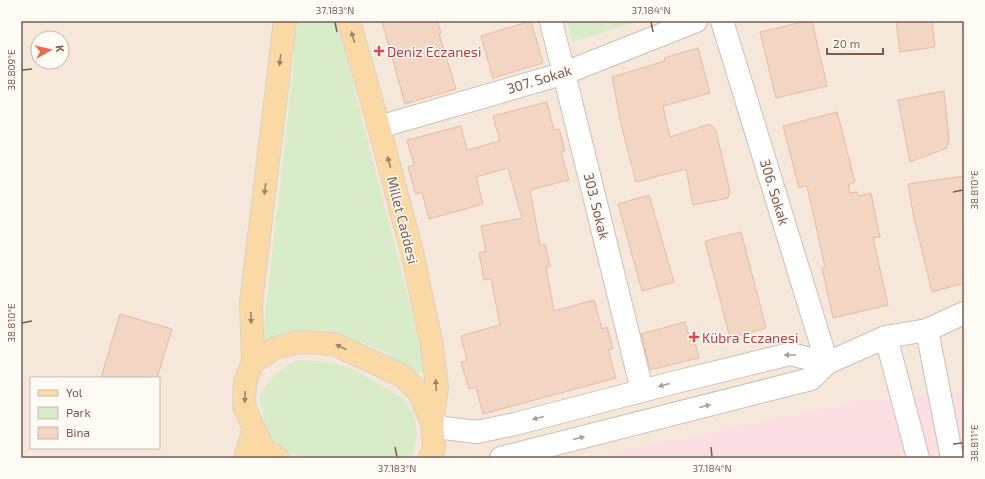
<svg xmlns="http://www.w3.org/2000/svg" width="985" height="479" viewBox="0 0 985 479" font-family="'Exo 2',sans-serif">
<rect width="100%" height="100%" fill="#fdf6ec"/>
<!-- residential -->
<path fill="#f5e8da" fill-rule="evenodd" d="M 21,21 L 964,21 L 964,458 L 21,458 ZM 38,38 L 62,38 L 62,62 L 38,62 ZM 31,378 L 159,378 L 159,448 L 31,448 Z"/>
<!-- medical -->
<polygon fill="#fbdfe3" points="964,391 964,458 590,458 869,399"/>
<!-- green -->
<g fill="#d8ecc9">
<polygon points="295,21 337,21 410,305 422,357 423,373 413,372 382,350 349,338 314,332 262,345 293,69"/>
<polygon points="567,21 638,21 573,42"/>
<path d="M 297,360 L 319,361 L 349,367 L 403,398 L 413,413 L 417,433 L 412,456 L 410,458 L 301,458 L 282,449 L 266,430 L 259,397 C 270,377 278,371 297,360 Z"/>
</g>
<!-- building -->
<g fill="#f3d5c3" stroke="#e6bba3">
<polygon points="382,21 437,21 441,33 439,34 456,89 405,104"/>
<polygon points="531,21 543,63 493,78 481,36"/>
<polygon points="807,21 812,21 827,86 776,98 760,32"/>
<polygon points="896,21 932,21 935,47 900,52"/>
<polygon points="698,48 710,93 663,106 670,137 710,124 716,131 730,191 728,198 693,205 686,169 636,182 621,124 612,77 665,61 664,58"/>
<polygon points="944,91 949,139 947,148 910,162 898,100"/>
<polygon points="547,102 554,130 559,129 565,151 561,152 569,180 530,190 540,245 545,244 550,266 546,267 554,311 594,300 602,329 607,327 613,349 608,350 616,378 483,414 476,387 469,389 461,362 467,361 461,336 500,325 491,279 484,280 479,253 486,251 481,226 522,218 508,168 476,177 483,204 429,219 422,192 416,194 408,167 414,165 407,140 461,126 467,150 500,141 493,116"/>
<polygon points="837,112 855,182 848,185 850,193 857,192 858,196 871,193 880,237 873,238 888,305 833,318 822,268 825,267 807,186 799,188 783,126"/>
<polygon points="964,176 964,283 932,292 914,218 908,184"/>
<polygon points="649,195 674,282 642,291 618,204"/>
<polygon points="741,232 766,328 730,338 705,241"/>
<polygon points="120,314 172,329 157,378 101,378"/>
<polygon points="685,322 690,339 694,338 699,358 650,370 641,334"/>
</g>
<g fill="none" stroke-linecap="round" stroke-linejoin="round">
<!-- minor casing -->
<g stroke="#d1beb0" stroke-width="24">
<g id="minor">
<polyline points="551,21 642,390"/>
<polyline points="722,21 827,363"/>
<polyline points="379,127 565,73 696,21"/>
<polyline points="927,330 952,458"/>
<polyline points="886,337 918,458"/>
<polyline points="432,423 444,428 477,432 515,424 672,383 790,354 827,363"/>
<polyline points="501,458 811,379 827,363 886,337 927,330 964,313"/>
</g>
</g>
<!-- major casing -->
<g stroke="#dad1cd" stroke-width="24">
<g id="major">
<polyline points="349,21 379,127 412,252 432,346 437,387 432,423"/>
<polyline points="253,362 251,302 285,21"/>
<polyline points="245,458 254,429"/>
<polyline points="278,458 265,450 254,429 244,406 245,382 253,362 275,348 300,342 334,344 403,376 420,394 432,423 434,448 430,458"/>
</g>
</g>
<!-- minor -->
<use href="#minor" stroke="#fff" stroke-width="22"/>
<!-- major -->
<use href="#major" stroke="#fbd9a5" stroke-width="22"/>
</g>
<!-- one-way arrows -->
<defs><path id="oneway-solid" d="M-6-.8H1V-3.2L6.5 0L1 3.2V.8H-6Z"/></defs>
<g fill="#a18267">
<use href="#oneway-solid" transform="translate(353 37) rotate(-105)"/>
<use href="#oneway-solid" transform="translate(280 60) rotate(97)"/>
<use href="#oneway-solid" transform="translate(389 162) rotate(-105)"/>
<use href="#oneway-solid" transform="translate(265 189) rotate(97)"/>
<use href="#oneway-solid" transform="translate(251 318) rotate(88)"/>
<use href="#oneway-solid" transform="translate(341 347) rotate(-155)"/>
<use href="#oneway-solid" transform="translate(436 385) rotate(-93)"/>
<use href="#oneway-solid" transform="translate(245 397) rotate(92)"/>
</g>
<g fill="#af9d94">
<use href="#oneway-solid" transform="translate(790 355) rotate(-180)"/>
<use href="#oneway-solid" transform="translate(664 385) rotate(165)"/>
<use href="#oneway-solid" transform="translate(705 406) rotate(-14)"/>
<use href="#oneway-solid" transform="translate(538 418) rotate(165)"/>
<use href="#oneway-solid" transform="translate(579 438) rotate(-14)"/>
</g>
<!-- ticks -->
<path fill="none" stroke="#7a5c4d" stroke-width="1.5" d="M 335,22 L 337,32M 651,22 L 653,32M 22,70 L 32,69M 953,192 L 963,190M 22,323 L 32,321M 953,444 L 963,443M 395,447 L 397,457M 711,447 L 712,457"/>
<!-- markers -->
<g fill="#e0444e" stroke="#fffaf3" stroke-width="1.5">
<path d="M377 45h4v4h4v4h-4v4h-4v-4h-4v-4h4z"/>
<path d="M692 331h4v4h4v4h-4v4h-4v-4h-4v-4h4z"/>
</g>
<g text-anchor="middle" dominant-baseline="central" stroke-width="3" stroke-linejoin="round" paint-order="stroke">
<!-- health labels -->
<g font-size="14" fill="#be3a42" stroke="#fffaf3" text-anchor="start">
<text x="387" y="51">Deniz Eczanesi</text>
<text x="702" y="337">Kübra Eczanesi</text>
</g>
<!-- street labels -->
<g font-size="14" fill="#7a5c4d" stroke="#fffaf3">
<text transform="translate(539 79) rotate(-17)">307. Sokak</text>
<text transform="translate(775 192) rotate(73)">306. Sokak</text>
<text transform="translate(597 206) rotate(76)">303. Sokak</text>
<text transform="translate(403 220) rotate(76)">Millet Caddesi</text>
</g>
</g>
<!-- border -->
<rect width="985" height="479" fill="none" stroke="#fffaf3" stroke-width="44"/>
<!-- legend -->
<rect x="30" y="377" width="130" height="72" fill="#fffaf3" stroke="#cabbb1"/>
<rect x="38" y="390" width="20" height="6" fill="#fbd9a5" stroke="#cabbb1"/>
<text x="66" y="397" font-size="12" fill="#7a5c4d">Yol</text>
<rect x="38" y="407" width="20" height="12" fill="#d8ecc9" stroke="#cabbb1"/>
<text x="66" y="417" font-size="12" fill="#7a5c4d">Park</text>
<rect x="38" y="427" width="20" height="12" fill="#f3d5c3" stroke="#cabbb1"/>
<text x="66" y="437" font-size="12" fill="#7a5c4d">Bina</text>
<!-- north arrow -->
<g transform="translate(50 50) rotate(82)"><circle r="19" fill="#fffaf3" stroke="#cabbb1"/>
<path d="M0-3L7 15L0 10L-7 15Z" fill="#e76f51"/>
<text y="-6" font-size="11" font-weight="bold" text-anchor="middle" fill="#7a5c4d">K</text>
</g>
<!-- scale -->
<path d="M827 48v6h56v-6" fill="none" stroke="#7a5c4d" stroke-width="2"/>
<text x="833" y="48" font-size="12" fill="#7a5c4d" stroke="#fffaf3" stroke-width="3" paint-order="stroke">20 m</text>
<rect x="22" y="22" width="941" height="435" fill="none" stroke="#7a5c4d" stroke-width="1.5"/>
<g font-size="10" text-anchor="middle" fill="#7a5c4d">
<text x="335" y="14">37.183°N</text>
<text x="651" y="14">37.184°N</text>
<text transform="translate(11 70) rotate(-90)" y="4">38.809°E</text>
<text transform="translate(974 190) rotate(-90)" y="4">38.810°E</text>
<text transform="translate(11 323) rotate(-90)" y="4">38.810°E</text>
<text transform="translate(974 443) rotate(-90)" y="4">38.811°E</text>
<text x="397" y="472">37.183°N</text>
<text x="712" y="472">37.184°N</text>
</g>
</svg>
